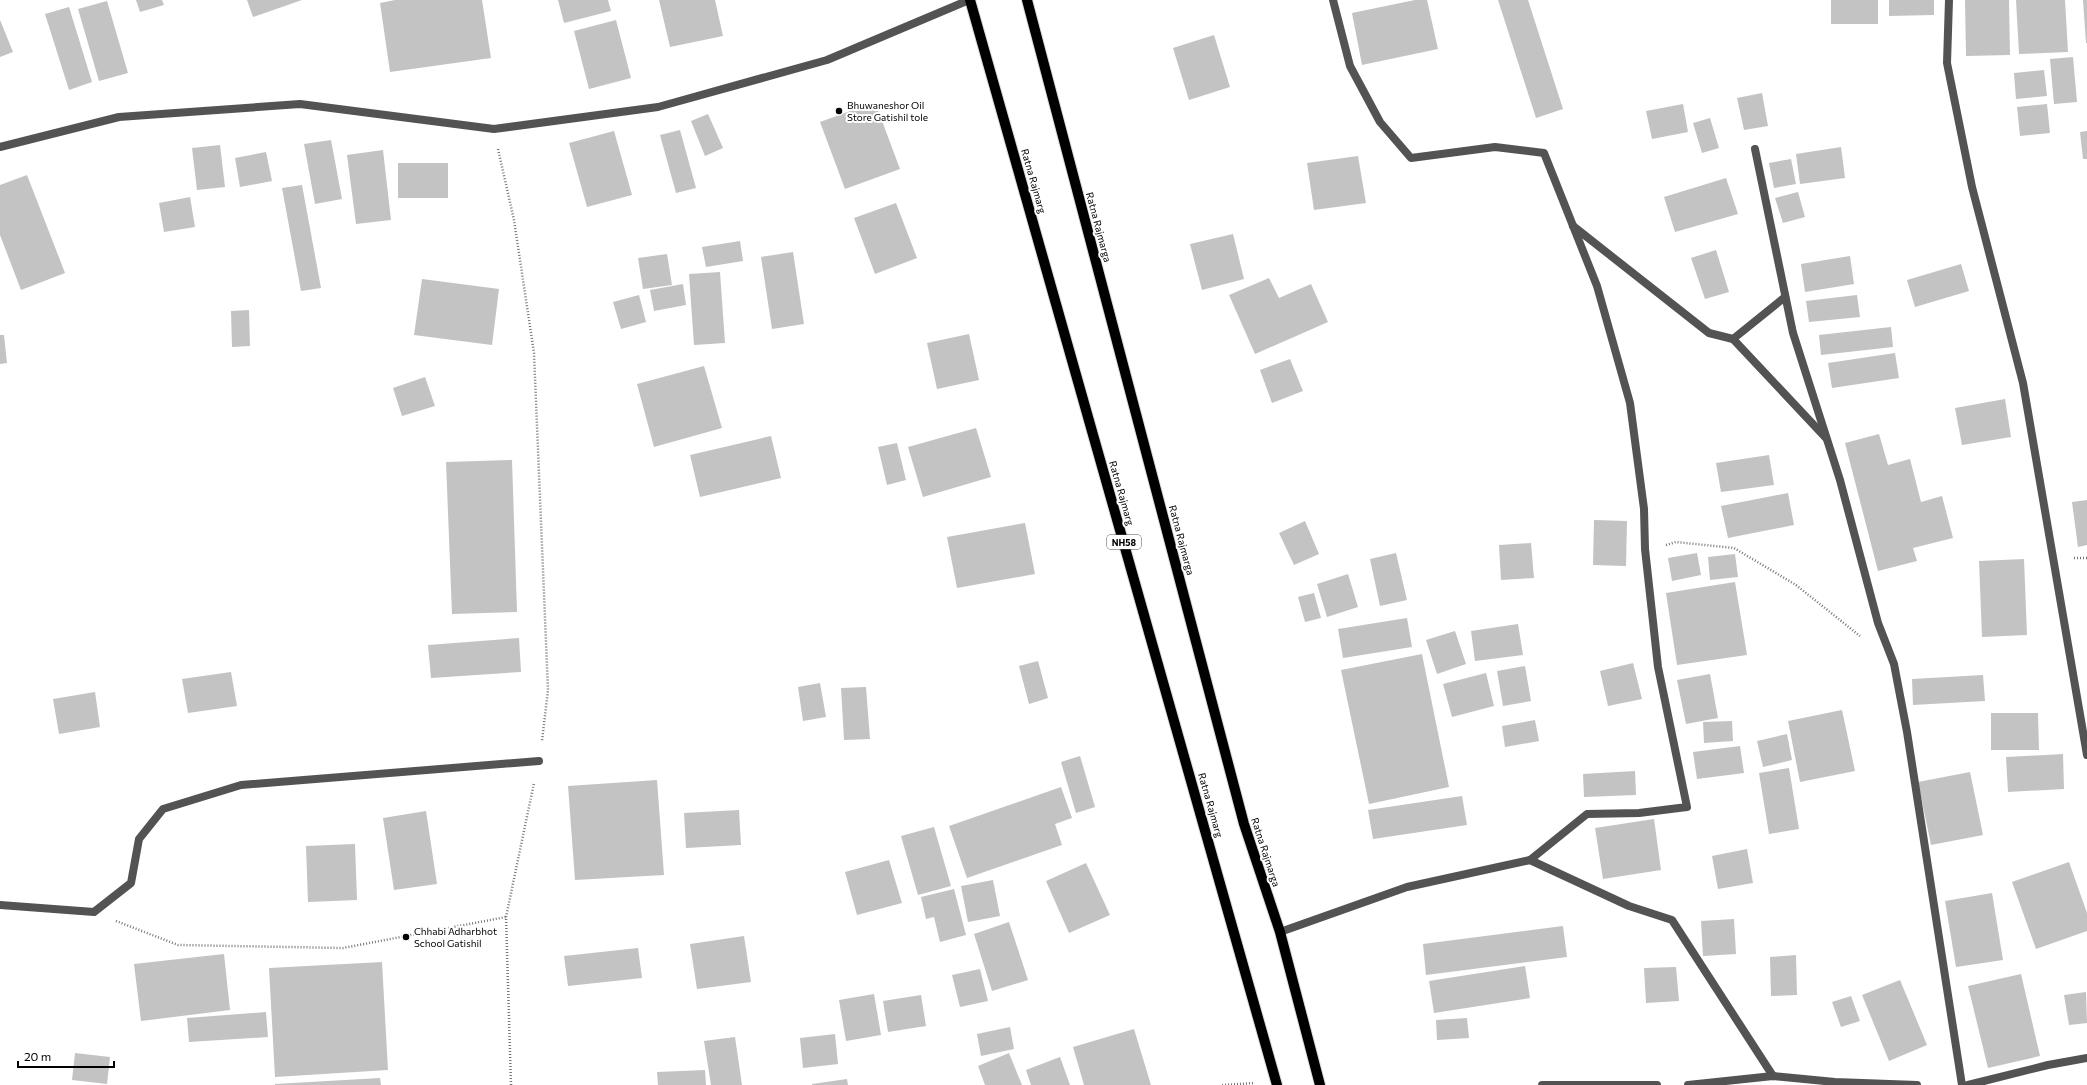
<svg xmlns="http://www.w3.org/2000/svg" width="2087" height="1085" viewBox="0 0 2087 1085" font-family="Commissioner,sans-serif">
<rect width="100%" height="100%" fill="#fff"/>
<!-- building -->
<g fill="#c3c3c3">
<polygon points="136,0 162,0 164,5 140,12"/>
<polygon points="247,0 302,0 253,17"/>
<polygon points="395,0 482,0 491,58 390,72 380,3"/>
<polygon points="558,0 608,0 611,11 564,23"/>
<polygon points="659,0 715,0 723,36 670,47"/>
<polygon points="1415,0 1427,0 1438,49 1362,65 1352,13"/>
<polygon points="1498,0 1528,0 1563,109 1536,118"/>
<rect x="1831" y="0" width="47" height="24"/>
<polygon points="1889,0 1934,0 1934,15 1889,16"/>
<polygon points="1965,0 2009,0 2010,55 1966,56"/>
<polygon points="2016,0 2065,0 2068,52 2019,54"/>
<polygon points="2083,0 2087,0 2087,43 2086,43"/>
<polygon points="107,1 128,73 99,81 78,9"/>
<polygon points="69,7 92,82 69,90 45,14"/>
<polygon points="0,20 13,52 0,57"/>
<polygon points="616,20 631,78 589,89 574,31"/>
<polygon points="1214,35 1230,87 1189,100 1173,48"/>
<polygon points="2073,57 2077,102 2054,104 2050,59"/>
<polygon points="2044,70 2047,96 2016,99 2014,73"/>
<polygon points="1762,93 1768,126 1744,130 1737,98"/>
<polygon points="875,102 900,169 845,189 820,122"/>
<polygon points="1683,104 1688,132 1652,139 1646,111"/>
<polygon points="2047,104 2050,133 2020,136 2017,107"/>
<polygon points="708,114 723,148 705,156 691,121"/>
<polygon points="1710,118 1719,148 1702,153 1693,123"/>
<polygon points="680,130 696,188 676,193 660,135"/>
<polygon points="614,131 632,195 587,207 569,143"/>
<polygon points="2087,131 2087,159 2083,159 2080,132"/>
<polygon points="331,140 342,199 315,204 304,144"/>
<polygon points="220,145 225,187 197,190 192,148"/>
<polygon points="1841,147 1845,178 1800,184 1796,154"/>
<polygon points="383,150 391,220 356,224 347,155"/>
<polygon points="266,152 272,181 240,187 235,158"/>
<polygon points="1358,156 1366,203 1314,210 1307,163"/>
<polygon points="1791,159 1796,184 1774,188 1769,163"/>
<rect x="398" y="163" width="50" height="35"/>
<polygon points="27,175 65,273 21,290 0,235 0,185"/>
<polygon points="1726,178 1738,214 1675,232 1664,197"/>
<polygon points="302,185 321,288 301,291 282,188"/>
<polygon points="1798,192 1805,217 1783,223 1775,198"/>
<polygon points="190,197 195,227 164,232 159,203"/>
<polygon points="896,203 917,258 875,274 854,218"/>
<polygon points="1233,234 1244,279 1202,290 1190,244"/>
<polygon points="740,241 743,261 706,267 702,247"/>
<polygon points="1716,250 1729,292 1705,299 1691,258"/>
<polygon points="793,252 804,324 772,329 761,257"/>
<polygon points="667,254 672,285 643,289 638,258"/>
<polygon points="1850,256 1854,284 1805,292 1801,264"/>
<polygon points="1961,264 1969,291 1915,307 1907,280"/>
<polygon points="720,272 725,343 694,345 689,274"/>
<polygon points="1269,278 1279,298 1311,284 1328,322 1255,354 1229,295"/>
<polygon points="422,279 499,289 492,345 414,335"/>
<polygon points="683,284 686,305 654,311 650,290"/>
<polygon points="639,295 646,322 621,329 613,302"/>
<polygon points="1857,295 1860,317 1809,322 1806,301"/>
<polygon points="249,310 250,346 232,347 231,311"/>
<polygon points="1891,327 1893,347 1821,355 1819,335"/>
<polygon points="969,334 979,380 937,389 927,343"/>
<polygon points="0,335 4,335 7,363 0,364"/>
<polygon points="1895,353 1899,378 1832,388 1828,363"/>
<polygon points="1290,359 1303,391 1272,403 1260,370"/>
<polygon points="704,366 722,428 654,447 637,384"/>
<polygon points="425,377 435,406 402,416 393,388"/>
<polygon points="2005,399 2011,437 1962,445 1955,408"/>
<polygon points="976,428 991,477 923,497 908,447"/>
<polygon points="1879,434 1888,465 1910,459 1921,502 1942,496 1953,538 1913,548 1917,561 1878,571 1845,443"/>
<polygon points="771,436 781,478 700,497 690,455"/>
<polygon points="897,443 906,480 887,485 878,447"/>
<polygon points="1769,455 1774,485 1721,492 1716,463"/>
<polygon points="512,460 517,612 452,614 446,462"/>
<polygon points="1788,493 1794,525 1728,538 1721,506"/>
<polygon points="2087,500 2087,545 2078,547 2072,502"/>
<polygon points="1594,520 1627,521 1626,566 1593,565"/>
<polygon points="1305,521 1319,554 1294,565 1279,533"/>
<polygon points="1025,523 1035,574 957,588 947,537"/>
<polygon points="1531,543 1534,578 1501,580 1499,545"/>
<polygon points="1396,553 1407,600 1380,606 1370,559"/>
<polygon points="1697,553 1701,575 1672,581 1668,558"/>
<polygon points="1735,554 1738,577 1710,580 1708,557"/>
<polygon points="2024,559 2027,635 1982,637 1979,561"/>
<polygon points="1348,574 1358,607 1327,617 1317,584"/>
<polygon points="1735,582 1747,655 1677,665 1666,593"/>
<polygon points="1314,593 1321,618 1305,622 1298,597"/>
<polygon points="1407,618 1412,647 1343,658 1338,629"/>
<polygon points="1518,624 1523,655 1475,661 1471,631"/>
<polygon points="1455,631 1466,664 1437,674 1426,640"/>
<polygon points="519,638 521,672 431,678 428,645"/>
<polygon points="1422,654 1449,787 1369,804 1341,670"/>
<polygon points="1038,661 1048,698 1029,704 1019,666"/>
<polygon points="1633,663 1642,699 1608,706 1600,671"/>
<polygon points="1525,666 1531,701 1503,706 1497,671"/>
<polygon points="231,672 237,706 188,713 182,679"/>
<polygon points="1486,673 1494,706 1452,717 1443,684"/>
<polygon points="1710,674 1718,718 1686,724 1677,680"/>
<polygon points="1983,675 1985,701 1913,705 1912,679"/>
<polygon points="820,683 826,717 803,721 798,687"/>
<polygon points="866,687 870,739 844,740 841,688"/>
<polygon points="95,692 100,727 59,734 53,699"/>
<polygon points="1842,710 1855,771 1800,782 1788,721"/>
<polygon points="1991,713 2038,713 2039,750 1991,750"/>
<polygon points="1535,720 1539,741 1505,747 1502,726"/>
<polygon points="1732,721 1733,741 1704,743 1703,722"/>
<polygon points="1787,734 1792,760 1763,767 1757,741"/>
<polygon points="1740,746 1744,773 1697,779 1693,752"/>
<polygon points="2063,754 2064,789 2008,792 2006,757"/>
<polygon points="1080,756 1095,807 1076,813 1061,762"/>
<polygon points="1789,768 1799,829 1769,834 1759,773"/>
<polygon points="1635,771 1636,795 1584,797 1583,774"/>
<polygon points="1970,772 1983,835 1931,845 1918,782"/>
<polygon points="657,780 664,875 575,880 568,786"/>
<polygon points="1061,787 1072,818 1055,824 1062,845 967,878 949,826"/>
<polygon points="1462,796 1467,825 1373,839 1368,810"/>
<polygon points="739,810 741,845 686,848 684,813"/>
<polygon points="426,811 437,884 394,890 383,818"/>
<polygon points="1654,819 1661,870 1603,879 1595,828"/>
<polygon points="934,827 951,886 918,895 901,836"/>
<polygon points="355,844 357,900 308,902 306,846"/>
<polygon points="1747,849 1753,883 1718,889 1712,856"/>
<polygon points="889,860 902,903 857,915 845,872"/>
<polygon points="2069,862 2087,913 2087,931 2036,949 2012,882"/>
<polygon points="1086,863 1110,915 1069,933 1046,881"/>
<polygon points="993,880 1000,916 968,922 961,886"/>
<polygon points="954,889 966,935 940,942 934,917 926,919 921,897"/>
<polygon points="1992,893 2003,960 1956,967 1945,901"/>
<polygon points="1734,919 1736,954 1703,956 1701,921"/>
<polygon points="1009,922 1028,980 992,991 974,934"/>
<polygon points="1563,926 1567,957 1426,975 1423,944"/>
<polygon points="744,936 751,982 697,989 690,944"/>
<polygon points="638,948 642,978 568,986 564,956"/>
<polygon points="224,954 230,1010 141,1021 134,964"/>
<polygon points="1796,955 1797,995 1771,996 1770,957"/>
<polygon points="382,962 388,1070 275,1077 269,968"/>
<polygon points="1525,966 1530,998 1434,1013 1429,981"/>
<polygon points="1676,967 1679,1001 1646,1003 1644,968"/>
<polygon points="980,969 988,1001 960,1007 952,975"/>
<polygon points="2021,974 2040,1056 1988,1068 1968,986"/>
<polygon points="1900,980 1927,1045 1889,1061 1862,995"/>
<polygon points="2086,992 2087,1023 2069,1025 2064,995"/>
<polygon points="874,994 881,1035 846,1041 839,1000"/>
<polygon points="921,995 926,1026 888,1032 883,1001"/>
<polygon points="1851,996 1860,1021 1841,1027 1832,1002"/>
<polygon points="266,1012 268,1037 189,1042 187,1018"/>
<polygon points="1467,1018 1469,1038 1437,1040 1436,1020"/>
<polygon points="1010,1027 1014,1049 981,1056 977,1034"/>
<polygon points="1134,1029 1151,1085 1084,1085 1073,1047"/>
<polygon points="835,1034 838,1064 803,1068 800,1038"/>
<polygon points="735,1037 742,1085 711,1085 704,1041"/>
<polygon points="75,1053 110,1057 107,1084 72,1080"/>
<polygon points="1009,1053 1022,1085 985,1085 978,1066"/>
<polygon points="1060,1057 1070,1085 1031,1085 1026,1070"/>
<polygon points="705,1070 706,1085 658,1085 657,1072"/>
<polygon points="380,1078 381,1085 275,1085 275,1084"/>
<polygon points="847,1079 848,1085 812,1085 812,1084"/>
</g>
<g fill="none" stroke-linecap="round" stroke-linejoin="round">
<!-- primary casing -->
<g stroke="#dbdbdb" stroke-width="12">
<g id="primary">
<polyline points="970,0 1277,1085"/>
<polyline points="1027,0 1244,824 1280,932 1320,1085"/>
</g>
</g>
<!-- path -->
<g stroke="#757575" stroke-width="2.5" stroke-dasharray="1 2" stroke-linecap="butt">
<polyline points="498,149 514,220 534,353 548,690 542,741"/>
<polyline points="1666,545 1676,542 1734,548 1796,585 1860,636"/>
<polyline points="2074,558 2087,558"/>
<polyline points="116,921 178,945 343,948 506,917"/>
<polyline points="511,1085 506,917 534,783"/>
<polyline points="1222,1085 1254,1083"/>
</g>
<!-- street -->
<g stroke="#535353" stroke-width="8">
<polyline points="1333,0 1350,66 1380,122 1411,158 1495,147 1544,153 1597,286 1630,403 1644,509 1645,549 1658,667 1687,807 1639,813 1587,814 1530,860"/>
<polyline points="1949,0 1947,63 1972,187 2023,383 2087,755"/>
<polyline points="0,147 119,117 300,104 494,129 658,107 827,60 969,0"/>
<polyline points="1755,149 1793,333 1840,480 1878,623 1894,664 1907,732 1962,1085"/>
<polyline points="1573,226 1709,333 1733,339 1785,297"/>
<polyline points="1733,339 1826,438"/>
<polyline points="0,905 94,912 131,883 139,839 163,809 241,785 539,761"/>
<polyline points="1280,932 1407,887 1530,860 1629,906 1672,920 1773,1076"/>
<polyline points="1542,1085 1657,1085"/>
<polyline points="1688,1085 1773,1076 1835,1082 1917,1085"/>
<polyline points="1968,1085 2048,1065 2087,1058"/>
</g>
<!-- primary -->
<use href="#primary" stroke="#000" stroke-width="10"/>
</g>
<!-- markers -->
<g fill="#000" stroke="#fff" stroke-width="1.5">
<circle cx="839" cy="111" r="4"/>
<circle cx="406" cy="937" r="4"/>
</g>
<g text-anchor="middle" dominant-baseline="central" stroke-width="4" stroke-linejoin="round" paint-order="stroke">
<!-- shield labels -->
<rect fill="#fff" stroke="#4c4c4c" stroke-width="1" x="1107" y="535" width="34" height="14" rx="3"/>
<g font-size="9" font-weight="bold" fill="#000">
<text x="1124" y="542">NH58</text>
</g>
<!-- poi labels -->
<g font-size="10" fill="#000" stroke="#fff" text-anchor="start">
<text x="847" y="105">Bhuwaneshor Oil<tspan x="847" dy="12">Store Gatishil tole</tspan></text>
<text x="414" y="931">Chhabi Adharbhot<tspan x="414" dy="12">School Gatishil</tspan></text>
</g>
<!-- street labels -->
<g font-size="10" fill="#000" stroke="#fff">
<text transform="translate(1034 181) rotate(74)">Ratna Rajmarg</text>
<text transform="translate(1099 227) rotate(75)">Ratna Rajmarga</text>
<text transform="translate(1122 493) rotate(74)">Ratna Rajmarg</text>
<text transform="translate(1182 540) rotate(75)">Ratna Rajmarga</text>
<text transform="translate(1211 805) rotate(74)">Ratna Rajmarg</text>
<text transform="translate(1266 852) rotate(72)">Ratna Rajmarga</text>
</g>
</g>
<!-- scale -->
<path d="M18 1061v6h96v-6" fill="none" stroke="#000000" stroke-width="2"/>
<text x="24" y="1061" font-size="12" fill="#000000" stroke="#ffffff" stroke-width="3" paint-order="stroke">20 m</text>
</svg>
